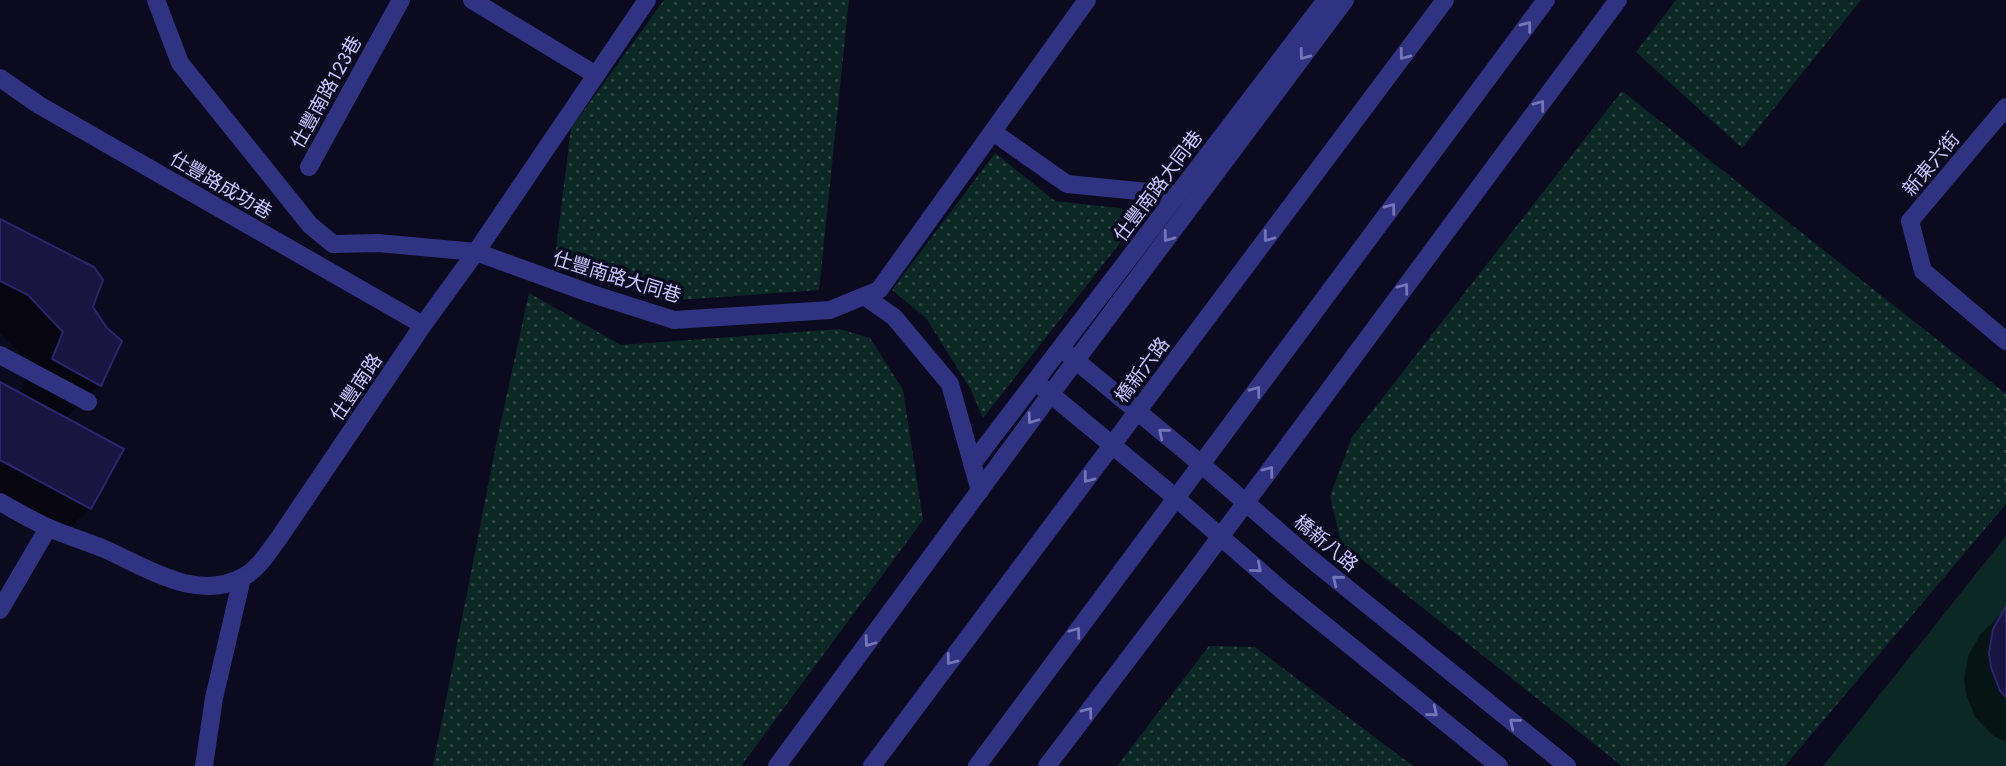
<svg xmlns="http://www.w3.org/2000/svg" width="2006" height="766" viewBox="0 0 2006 766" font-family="Jost,'Noto Sans TC',sans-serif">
<defs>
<pattern id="grass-dots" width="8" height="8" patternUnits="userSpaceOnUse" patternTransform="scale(1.75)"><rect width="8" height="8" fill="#0c2825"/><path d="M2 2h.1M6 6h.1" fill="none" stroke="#2e4646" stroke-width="1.8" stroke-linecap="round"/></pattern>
</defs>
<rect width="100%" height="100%" fill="#0c0a1e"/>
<!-- grass -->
<g fill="url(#grass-dots)">
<polygon points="664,0 849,0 819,290 665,301 554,265 571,128"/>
<polygon points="1676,0 1861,0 1742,148 1636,52"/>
<polygon points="1622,91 2006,394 2006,504 1785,766 1622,766 1341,543 1330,496 1352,437"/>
<polygon points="995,153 1055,201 1145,211 983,418 971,390 926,318 892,290"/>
<polygon points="529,293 621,345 839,329 870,338 903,390 923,520 741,766 433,766 497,440"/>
<polygon points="1209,646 1255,647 1413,766 1117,766"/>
</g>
<!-- park -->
<polygon fill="#0c2825" points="2006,536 2006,766 1823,766"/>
<!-- shadow -->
<g fill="#0007">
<polygon points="0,221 91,307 106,330 120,341 99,385 65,419 90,508 57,541 0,510 0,384 19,395 31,365 0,333"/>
<polygon points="2006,609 2006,742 1992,735 1975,717 1966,694 1964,680 1968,656 1980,635"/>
</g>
<!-- building -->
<g fill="#1a1440" stroke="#2d246e" stroke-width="2">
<polygon points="0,219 94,267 103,280 93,307 107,328 122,341 101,386 52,359 63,332 28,295 0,281"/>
<polygon points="0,382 124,449 91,509 0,460"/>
<polygon points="2006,606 2006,697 2000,691 1991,667 1989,653 1993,629"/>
</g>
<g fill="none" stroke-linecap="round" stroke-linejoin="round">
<!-- lane -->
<g stroke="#303381" stroke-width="18">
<polyline points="156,0 180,63 310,225 333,244 378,243 476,252 589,293 674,320 830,310 879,290 1087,0"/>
<polyline points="472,0 596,75"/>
<polyline points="0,78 39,105 423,325"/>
<polyline points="993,132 1067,184 1179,195"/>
<polyline points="309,167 401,0"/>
<polyline points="864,296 894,317 950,384 980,491"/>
<polyline points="0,355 88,402"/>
<polyline points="0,610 48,528"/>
</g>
<!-- street -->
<g stroke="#303381" stroke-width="18">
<polyline points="2006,107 1910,221 1923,271 2006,341"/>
<polyline points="1062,349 1201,464 1311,559 1567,766"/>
<polyline points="1036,382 1176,498 1284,592 1499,766"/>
<polyline points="972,464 1326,0"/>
<path d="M 0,502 C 16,511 31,520 47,527 C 65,535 84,541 102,548 C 145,566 196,603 243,577 C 259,569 268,552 279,538 L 423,325 L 476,252 L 647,0"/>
<polyline points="204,766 214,698 242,578"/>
<polyline points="777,766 1050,395 1345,0"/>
<polyline points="872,766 1445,0"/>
<polyline points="977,766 1546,0"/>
<polyline points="1047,766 1195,571 1618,0"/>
</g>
</g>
<!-- one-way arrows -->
<defs><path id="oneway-chevron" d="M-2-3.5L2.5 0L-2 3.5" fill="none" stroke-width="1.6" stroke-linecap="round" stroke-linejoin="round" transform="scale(1.75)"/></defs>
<g stroke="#7575ba">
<use href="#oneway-chevron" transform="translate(1527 26) rotate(-53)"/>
<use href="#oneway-chevron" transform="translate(1304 55) rotate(127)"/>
<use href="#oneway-chevron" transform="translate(1404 55) rotate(127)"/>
<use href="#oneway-chevron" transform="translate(1540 105) rotate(-53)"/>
<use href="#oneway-chevron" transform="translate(1391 208) rotate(-53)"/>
<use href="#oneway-chevron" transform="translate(1168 237) rotate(127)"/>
<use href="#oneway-chevron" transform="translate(1268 237) rotate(127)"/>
<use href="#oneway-chevron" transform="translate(1404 288) rotate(-53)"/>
<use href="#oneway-chevron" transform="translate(1256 391) rotate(-53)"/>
<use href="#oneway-chevron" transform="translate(1032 419) rotate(126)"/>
<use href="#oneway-chevron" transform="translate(1163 433) rotate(-141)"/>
<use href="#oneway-chevron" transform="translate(1269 471) rotate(-53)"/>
<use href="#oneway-chevron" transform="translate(1088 478) rotate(127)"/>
<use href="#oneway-chevron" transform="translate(1257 568) rotate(41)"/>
<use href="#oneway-chevron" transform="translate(1337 580) rotate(-141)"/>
<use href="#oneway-chevron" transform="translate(1076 632) rotate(-53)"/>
<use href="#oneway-chevron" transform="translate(869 642) rotate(126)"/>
<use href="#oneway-chevron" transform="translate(951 660) rotate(127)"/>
<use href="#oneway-chevron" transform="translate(1088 712) rotate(-53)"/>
<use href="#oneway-chevron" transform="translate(1433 712) rotate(39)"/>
<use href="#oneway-chevron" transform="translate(1514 723) rotate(-141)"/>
</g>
<g text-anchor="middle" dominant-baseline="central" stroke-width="7" stroke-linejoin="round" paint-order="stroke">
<!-- street labels -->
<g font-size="19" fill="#c9c6ff" stroke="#0c0a1e">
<text transform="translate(326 92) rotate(-61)">仕豐南路123巷</text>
<text transform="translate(1931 164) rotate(-50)">新東六街</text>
<text transform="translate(221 185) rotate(30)">仕豐路成功巷</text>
<text transform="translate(1158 186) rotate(-53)">仕豐南路大同巷</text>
<text transform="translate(617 277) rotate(17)">仕豐南路大同巷</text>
<text transform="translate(1142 370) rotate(-53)">橋新六路</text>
<text transform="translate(356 387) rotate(-56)">仕豐南路</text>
<text transform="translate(1326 543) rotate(40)">橋新八路</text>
</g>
</g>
</svg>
